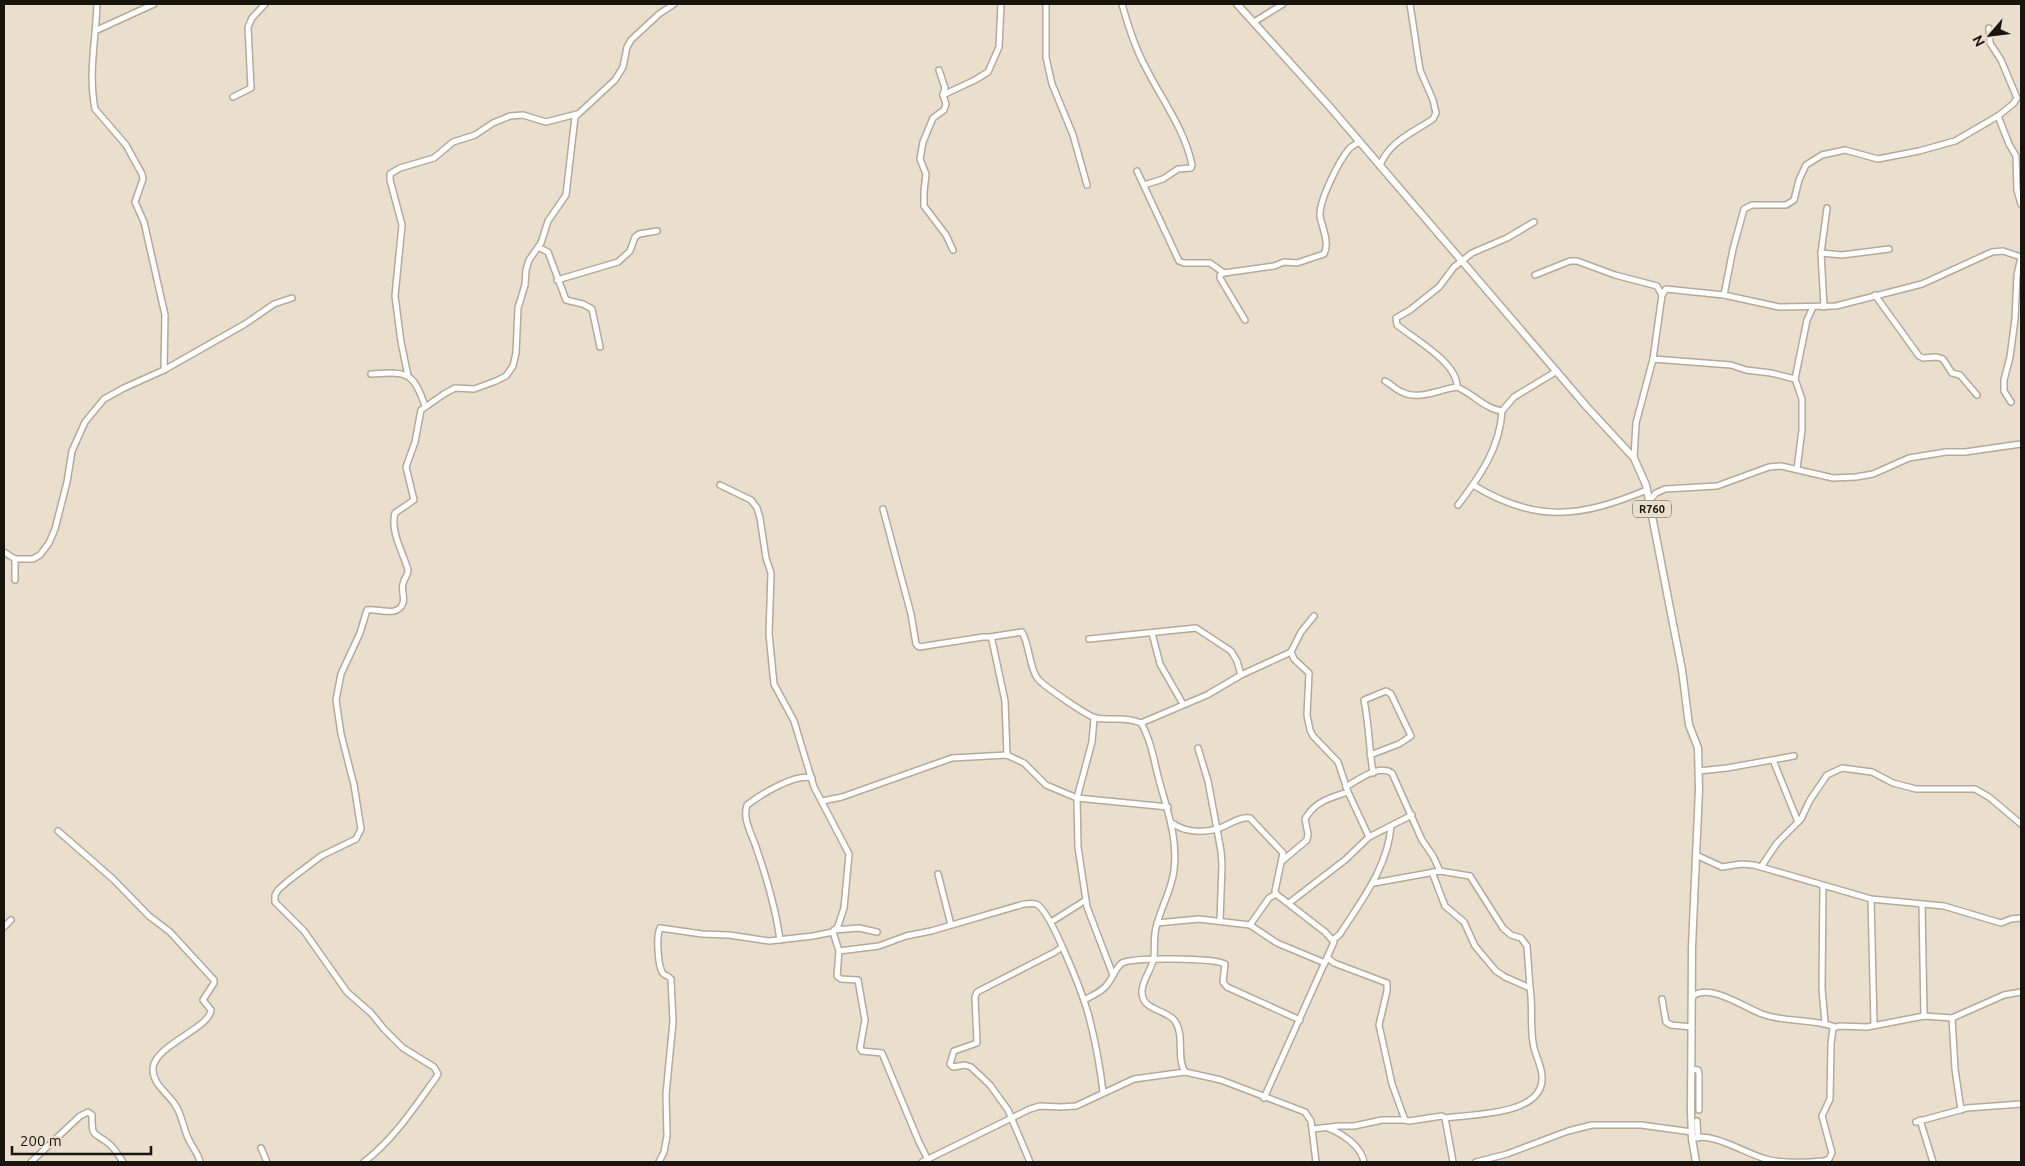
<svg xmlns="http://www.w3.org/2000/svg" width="2025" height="1166" viewBox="0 0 2025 1166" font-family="Ubuntu,sans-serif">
<rect width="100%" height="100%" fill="#eadecd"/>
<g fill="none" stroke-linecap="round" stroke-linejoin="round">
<!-- minor casing -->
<g stroke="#b5aa99" stroke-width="8">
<g id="minor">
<path d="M 97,4 C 96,39 88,73 95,109 L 126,145 L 142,174 L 143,179 L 135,202 L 144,222 L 165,315 L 164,370"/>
<polyline points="1046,4 1046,57 1049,71 1052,84 1073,135 1087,185"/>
<path d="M 1122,4 C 1128,26 1135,48 1146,68 C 1162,100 1185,130 1192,165 L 1191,168 L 1178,169 L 1163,179 L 1144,185"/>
<polyline points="1254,22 1283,4"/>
<polyline points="1989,28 1990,43 2001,60 2017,98 2013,104 1998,116 2009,144 2016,156 2017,190 2021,204"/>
<polyline points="97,30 154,4"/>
<polyline points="939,70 945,88 943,95 946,104 944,110 933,118 923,142 920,159 926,174 924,192 924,206 946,235 953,250"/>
<polyline points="943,95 975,80 988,72 999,47 1001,4"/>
<polyline points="233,97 251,88 248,27 252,18 265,4"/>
<path d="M 1380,166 C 1388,142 1414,132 1433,119 L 1436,113 L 1433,100 L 1420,70 L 1410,4"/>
<path d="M 1137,171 L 1179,261 L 1184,263 L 1210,263 L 1224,273 L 1274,266 L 1284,262 L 1297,263 L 1324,254 C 1330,242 1322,228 1320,216 C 1319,200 1339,161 1349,149 C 1352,146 1356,144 1359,142"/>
<polyline points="538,247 548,252 566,300 583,304 592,309 600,347"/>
<polyline points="1821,253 1842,255 1889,249"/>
<polyline points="1224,273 1220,275 1220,278 1245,320"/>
<polyline points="1535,275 1570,261 1577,261 1615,275 1657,286 1662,295"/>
<polyline points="557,280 618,262 630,251 635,237 639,234 657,231"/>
<polyline points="1724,295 1733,249 1744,209 1752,205 1786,205 1794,200 1799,180 1806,165 1822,155 1845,150 1878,159 1919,151 1955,141 1998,116"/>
<polyline points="1875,295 1919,356 1923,358 1937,357 1943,359 1952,373 1960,375 1977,395"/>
<polyline points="1824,307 1821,253 1827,208"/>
<polyline points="1653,359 1731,365 1746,370 1771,373 1795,379"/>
<path d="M 371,374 C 406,372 413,370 425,406"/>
<polyline points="408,376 401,342 395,296 402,225 390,180 390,174 400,168 434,158 453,142 475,135 493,123 510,116 523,115 546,122 577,114"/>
<path d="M 1385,381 C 1391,384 1396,390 1402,392 C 1419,401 1440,389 1457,387 C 1472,393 1485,409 1502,411 L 1514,397 L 1557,371"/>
<path d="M 1457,387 C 1458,363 1413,338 1397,325 L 1396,318 L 1410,310 L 1439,287 L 1454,267 L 1472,253 L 1507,238 L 1534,222"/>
<polyline points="2011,402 2004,391 2004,380 2010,357 2015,319 2017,275 2021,257"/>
<polyline points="1634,458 1636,423 1653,359 1662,295 1666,289 1724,295 1779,307 1836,306 1922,284 1992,252 2003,251 2021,257"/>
<polyline points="1797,469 1802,430 1802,399 1795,379 1807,320 1813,307"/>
<polyline points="720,485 751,500 757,508 760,518 766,558 771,573 769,634 774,684 794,721 814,787 849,854 844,908 838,926 833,932 839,951 837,976 841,979 858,980 865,1020 860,1048 862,1051 882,1053 919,1142 928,1160"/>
<path d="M 1473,485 C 1537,524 1581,517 1647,490"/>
<polyline points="1650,500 1656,493 1665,489 1717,486 1769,467 1781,466 1833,478 1856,477 1873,474 1909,458 1946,452 1965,452 2021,444"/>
<path d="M 1458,505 C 1480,476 1500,448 1502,411"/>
<polyline points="883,509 911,614 916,644 919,647 983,637 990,637 992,640 1005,701 1007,755"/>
<polyline points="4,552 15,559 33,559 40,555 49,543 55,529 67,482 72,451 85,422 104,399 124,388 164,370 245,324 274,304 292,298"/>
<polyline points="15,580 15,559"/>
<polyline points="1314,616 1301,632 1291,652 1294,659 1309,673 1307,715 1310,730 1313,736 1338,762 1348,792 1369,837"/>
<polyline points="1152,633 1160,664 1183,704"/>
<path d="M 990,637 L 1022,632 C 1030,646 1029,668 1038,679 C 1044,686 1087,716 1096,718 C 1111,721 1126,716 1141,723 C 1151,740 1154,761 1159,780 C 1167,810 1178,838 1174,870 C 1172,889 1162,905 1157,924 C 1153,935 1155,946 1154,957 C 1152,970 1141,981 1142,993 C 1143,1011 1166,1009 1175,1021 C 1185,1036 1176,1058 1185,1072 L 1221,1080 L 1305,1112 L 1311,1121 L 1316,1162"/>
<polyline points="1089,639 1196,628 1231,651 1237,661 1241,675"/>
<polyline points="1094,718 1092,742 1077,798 1078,847 1087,907 1113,975"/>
<polyline points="1141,723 1207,695 1241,675 1291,652"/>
<polyline points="1198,748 1208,781 1221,851 1222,865 1220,920"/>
<path d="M 1370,755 L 1399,744 L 1411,736 L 1391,694 L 1386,691 L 1364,700 C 1369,724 1369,748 1373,773"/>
<polyline points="1773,760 1798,822"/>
<polyline points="1699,771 1727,768 1794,756"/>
<path d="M 1346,787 C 1358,780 1378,764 1392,773 L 1422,840 L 1433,856 L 1440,871"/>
<polyline points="822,801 842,797 952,758 1007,755 1024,763 1046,785 1077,798 1168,807"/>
<path d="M 1172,823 C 1184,832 1202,833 1217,829 C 1228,826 1239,816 1250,818 L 1283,853 L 1275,891 L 1276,894 L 1325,932 L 1334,942 L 1264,1098"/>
<path d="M 58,831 L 113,879 L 149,916 L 170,932 L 214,980 L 214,983 L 203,1000 L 211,1010 C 210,1028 155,1045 153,1068 C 152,1083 166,1092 174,1103 C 183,1115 183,1130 190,1142 C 194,1150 198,1153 200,1162"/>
<polyline points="1696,855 1722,867 1741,864 1754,865 1871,899 1944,906 2001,923 2011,919 2021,918"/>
<path d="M 1282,861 L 1307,840 L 1308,834 L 1305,819 C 1315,801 1330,798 1348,792"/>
<polyline points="1761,867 1777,843 1801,819 1810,800 1827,775 1842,768 1872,772 1893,783 1916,789 1975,789 1989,797 2021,824"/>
<path d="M 1432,872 L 1445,906 L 1464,922 L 1475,946 L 1496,971 L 1505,977 L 1530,988 C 1533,1004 1530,1025 1533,1042 C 1534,1054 1541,1063 1542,1076 C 1545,1116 1471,1114 1445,1118"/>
<polyline points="938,874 951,925"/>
<polyline points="1374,883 1440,871 1470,876 1503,928 1511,935 1521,938 1527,946 1530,988"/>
<polyline points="1823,886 1822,988 1825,1023"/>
<polyline points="1871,899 1874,1025"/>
<polyline points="1289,903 1345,860 1369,837 1412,815"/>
<polyline points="1922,904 1924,1016"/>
<polyline points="1051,922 1086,900"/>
<polyline points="1157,923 1199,919 1250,925 1277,943 1325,963"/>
<polyline points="1250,925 1269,898 1276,894"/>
<polyline points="4,927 11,920"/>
<polyline points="834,930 859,928 877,932"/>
<path d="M 780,940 C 776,910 767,879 757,850 C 753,836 742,820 747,805 C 760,795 795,773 812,778"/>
<path d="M 1333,940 L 1340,934 C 1361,901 1388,867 1391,826"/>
<path d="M 839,951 L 879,946 L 906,936 L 931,931 L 1024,904 C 1028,904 1032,903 1036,904 C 1050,908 1083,996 1088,1013 C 1095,1039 1100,1066 1103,1092"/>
<polyline points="1328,958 1334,963 1387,983 1387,991 1379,1025 1392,1084 1405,1120 1409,1121 1442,1116 1445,1118 1453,1162"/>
<polyline points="1662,999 1666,1022 1671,1025 1692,1027"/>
<path d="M 1084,1000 C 1093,995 1104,991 1109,982 C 1114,976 1115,968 1122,963 C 1133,957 1214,958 1225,964 L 1223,982 L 1227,987 L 1300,1020"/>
<path d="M 1692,1000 L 1693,996 C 1711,983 1745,1008 1762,1014 C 1786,1023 1812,1018 1835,1027"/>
<polyline points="1952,1018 1955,1069 1961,1110"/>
<polyline points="1692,1069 1698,1070 1699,1074 1699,1110"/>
<polyline points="1920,1120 1933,1162"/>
<polyline points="1697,1121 1698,1138"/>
<polyline points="1916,1122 1967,1108 2021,1104"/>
<path d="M 1328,1128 C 1343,1134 1361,1146 1364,1162"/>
<polyline points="1313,1129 1339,1126 1354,1126 1382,1120 1405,1120"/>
<path d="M 1692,1139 C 1712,1131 1746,1154 1766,1159 C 1784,1164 1805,1162 1824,1161 L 1829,1159 L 1832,1153 L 1822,1116 L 1830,1099 L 1831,1044 L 1833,1028 L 1839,1026 L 1867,1027 L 1924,1016 L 1952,1018 L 2004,995 L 2021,992"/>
<polyline points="261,1148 267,1162"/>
<path d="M 31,1162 L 80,1116 L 88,1112 L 92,1115 C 92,1139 93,1131 108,1143 C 114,1147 119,1156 123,1162"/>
<path d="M 364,1162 C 393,1140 414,1108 435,1079 L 438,1074 L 434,1067 L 403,1048 L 384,1029 L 371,1013 L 347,992 L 304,931 L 275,902 L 275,895 L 278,890 L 288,881 L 321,856 L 356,839 L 361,829 L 354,785 L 341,734 L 336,700 L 341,674 L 360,633 L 367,610 C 377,608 398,618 403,603 C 405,597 401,590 403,584 C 404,577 408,577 408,570 C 403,552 390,532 395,513 L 414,500 L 406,467 L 415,442 L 421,410 L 444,394 L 455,388 L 474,389 L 496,381 L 506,376 L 513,366 L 516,353 L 518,308 L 525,285 L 526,270 L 529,260 L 541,243 L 548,221 L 566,195 L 575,117 L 615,80 L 623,67 L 627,47 L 631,40 L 659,14 L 674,4"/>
<path d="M 659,1162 L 664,1152 L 667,1136 L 666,1094 L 673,1022 L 671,979 C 668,975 664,976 662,972 C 658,964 656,936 660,928 L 702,934 L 729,935 L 769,941 L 813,936 L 833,932"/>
<polyline points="922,1162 1030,1109 1040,1106 1061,1107 1076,1106 1134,1079 1185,1072"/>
<polyline points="1030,1162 1008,1110 990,1085 971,1067 965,1065 953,1067 950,1064 954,1051 977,1043 975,997 977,992 1055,952 1062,947"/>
<polyline points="1476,1162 1507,1154 1568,1131 1592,1125 1641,1125 1692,1132"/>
</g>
</g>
<!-- major casing -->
<g stroke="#b5aa99" stroke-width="9">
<polyline id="major" points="1237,4 1329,106 1587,407 1634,458 1646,485 1682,670 1689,725 1698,748 1699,789 1692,947 1691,1112 1692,1139 1696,1162"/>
</g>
<!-- minor -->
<use href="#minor" stroke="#fff" stroke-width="5"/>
<!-- major -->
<use href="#major" stroke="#fff" stroke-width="6"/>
</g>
<g text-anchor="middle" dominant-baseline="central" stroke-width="5" stroke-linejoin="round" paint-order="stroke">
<!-- shield labels -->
<rect fill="#eadecd" stroke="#575147" stroke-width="1" x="1633" y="500.5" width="38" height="17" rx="4"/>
<g font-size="11" font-weight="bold" fill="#18140e">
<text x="1652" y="509">R760</text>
</g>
</g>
<!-- border -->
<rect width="2025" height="1166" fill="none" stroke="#18140e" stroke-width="10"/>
<!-- north arrow -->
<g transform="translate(1990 35) rotate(242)" stroke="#eadecd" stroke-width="4" paint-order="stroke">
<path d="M0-4L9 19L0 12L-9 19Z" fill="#18140e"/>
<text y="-8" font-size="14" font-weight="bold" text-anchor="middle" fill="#18140e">N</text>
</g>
<!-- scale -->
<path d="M12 1146v8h139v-8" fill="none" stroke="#18140e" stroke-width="2.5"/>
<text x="20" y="1146" font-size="15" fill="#18140e" stroke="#eadecd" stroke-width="4" paint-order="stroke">200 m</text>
</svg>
